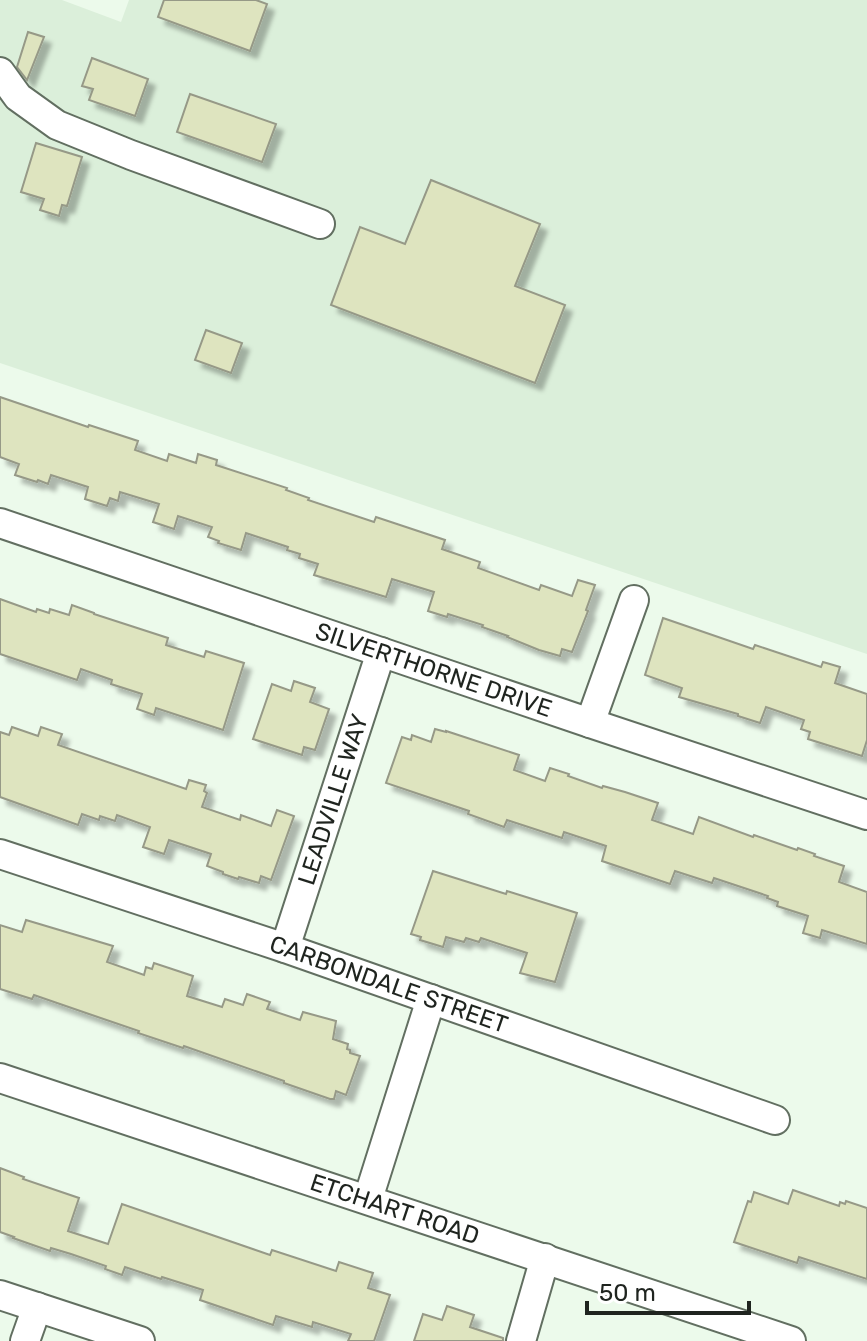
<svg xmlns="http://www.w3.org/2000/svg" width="867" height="1341" viewBox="0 0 867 1341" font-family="Rubik,sans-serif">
<defs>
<filter id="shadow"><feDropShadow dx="7" dy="7" stdDeviation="2" flood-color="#0004"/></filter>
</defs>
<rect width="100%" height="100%" fill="#ecfaeb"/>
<!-- built -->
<polygon fill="#dbefda" points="0,0 62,0 121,22 129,0 867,0 867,654 0,363"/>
<!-- building -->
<g fill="#dee4bf" stroke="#969987" stroke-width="2" filter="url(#shadow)">
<polygon points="164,0 256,0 267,4 250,51 158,17"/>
<polygon points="28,32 44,37 27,80 17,67"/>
<polygon points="92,58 148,79 135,116 89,100 93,89 82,86"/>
<polygon points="190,94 276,124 262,162 177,132"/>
<polygon points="36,143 82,157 67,206 62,205 59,216 40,210 44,199 21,192"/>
<polygon points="431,180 540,224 515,286 565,305 535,383 331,305 360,227 405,244"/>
<polygon points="206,330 242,343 231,373 195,360"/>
<polygon points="0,397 88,427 89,425 138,441 135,450 167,461 169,454 196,463 198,454 217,460 216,465 287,488 286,490 309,498 308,500 374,522 376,517 445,540 442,549 480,562 478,568 539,590 541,585 572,596 578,580 595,585 586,610 588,611 572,652 562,649 560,656 539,650 507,637 508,636 482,627 483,625 448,614 447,617 428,611 434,592 392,579 386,597 314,575 318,564 299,558 300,554 287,550 288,547 246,533 241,550 218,543 219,541 208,537 212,527 178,516 174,529 153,522 159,504 120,492 118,501 110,498 107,506 85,499 88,487 51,475 48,484 38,480 37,482 15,475 19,464 0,457"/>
<polygon points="0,599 36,612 37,609 49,613 50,609 69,615 72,605 94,613 94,614 168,638 166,645 204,657 206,651 244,663 223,730 156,708 154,715 137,709 142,694 111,684 112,680 81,669 77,680 0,654"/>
<polygon points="663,618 753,649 755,645 821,667 823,662 840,667 835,683 867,694 867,740 862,756 808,739 810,732 801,729 804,720 766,707 760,723 738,716 738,714 679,697 682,688 645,675"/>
<polygon points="294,681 315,688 310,702 329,709 315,750 304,747 302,755 253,739 272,684 291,691"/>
<polygon points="12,727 38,736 41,727 62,734 58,745 186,789 189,780 206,785 204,791 207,793 202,807 240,820 241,815 271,826 277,810 294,816 271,880 261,876 259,883 239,877 238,879 223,874 223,872 207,866 211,854 169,840 164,854 143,847 150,827 117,815 115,821 100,816 99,820 82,814 78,825 0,797 0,732 9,735"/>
<polygon points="435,729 446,732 446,731 519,755 514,770 545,781 550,768 569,774 568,776 602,788 603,786 625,792 658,803 652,820 693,834 699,817 753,837 754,835 797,850 798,848 815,854 814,856 844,866 839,882 867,892 867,944 822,930 820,938 803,933 808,916 777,906 778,902 767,898 768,896 714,878 712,883 675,871 670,884 602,861 606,846 564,832 562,838 507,820 504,827 468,814 469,811 386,783 402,737 411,740 412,735 431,742"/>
<polygon points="433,871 506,894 507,891 577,913 555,982 520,973 527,953 481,938 479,942 466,938 464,942 446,937 443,947 420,940 421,937 411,934"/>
<polygon points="26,920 113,946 107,962 144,975 146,967 152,969 154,963 193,976 187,996 222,1007 225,999 243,1005 247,994 270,1002 267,1009 300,1020 303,1012 336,1021 333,1039 348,1044 347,1049 350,1050 350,1053 360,1056 346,1095 336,1091 334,1099 330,1099 284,1083 284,1081 184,1046 183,1048 138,1033 139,1031 89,1014 34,995 32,999 0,989 0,925 22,932"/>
<polygon points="0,1168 24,1177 23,1179 79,1198 68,1231 108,1244 122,1204 270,1255 272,1250 336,1271 339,1262 373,1273 368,1288 390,1295 374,1341 348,1341 351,1334 313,1322 312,1327 276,1316 273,1325 200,1300 203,1290 162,1277 161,1279 125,1267 122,1275 105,1269 106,1266 71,1254 51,1248 50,1251 13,1238 14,1237 0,1232"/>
<polygon points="793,1190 839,1206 840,1202 845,1204 846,1201 867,1208 867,1279 799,1257 797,1263 734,1242 748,1201 751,1202 754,1192 788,1204"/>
<polygon points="447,1306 474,1315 470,1327 503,1338 503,1341 414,1341 423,1314 442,1320"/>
</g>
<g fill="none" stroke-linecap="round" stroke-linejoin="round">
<!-- minor casing -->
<g stroke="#626f61" stroke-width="32">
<g id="minor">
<polyline points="0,72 18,97 57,125 131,155 320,224"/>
<path id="s1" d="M 0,523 L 590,723 L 867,815"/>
<polyline points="590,723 634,600"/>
<path id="s2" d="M 0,854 L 285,948 L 775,1120"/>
<path id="s3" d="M 285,948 L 381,652"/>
<path id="s4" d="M 0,1078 L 791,1341"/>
<polyline points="368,1199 431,999"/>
<polyline points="0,1295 140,1341"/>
<polyline points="25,1341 37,1307"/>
<polyline points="521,1341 545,1258"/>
</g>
</g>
<!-- minor -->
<use href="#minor" stroke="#fff" stroke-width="28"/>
</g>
<g text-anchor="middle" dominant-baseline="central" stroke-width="8" stroke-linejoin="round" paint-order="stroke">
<!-- street labels -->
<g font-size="24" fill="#1f241f" stroke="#fff">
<text stroke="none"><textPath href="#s1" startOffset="458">SILVERTHORNE DRIVE</textPath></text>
<text stroke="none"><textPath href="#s3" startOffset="156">LEADVILLE WAY</textPath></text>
<text stroke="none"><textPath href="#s2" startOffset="410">CARBONDALE STREET</textPath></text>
<text stroke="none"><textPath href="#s4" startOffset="416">ETCHART ROAD</textPath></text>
</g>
</g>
<!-- scale -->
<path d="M587 1301v12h162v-12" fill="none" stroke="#1f241f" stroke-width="4"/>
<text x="599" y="1301" font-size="24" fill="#1f241f" stroke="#ffffff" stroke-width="6" paint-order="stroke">50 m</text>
</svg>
